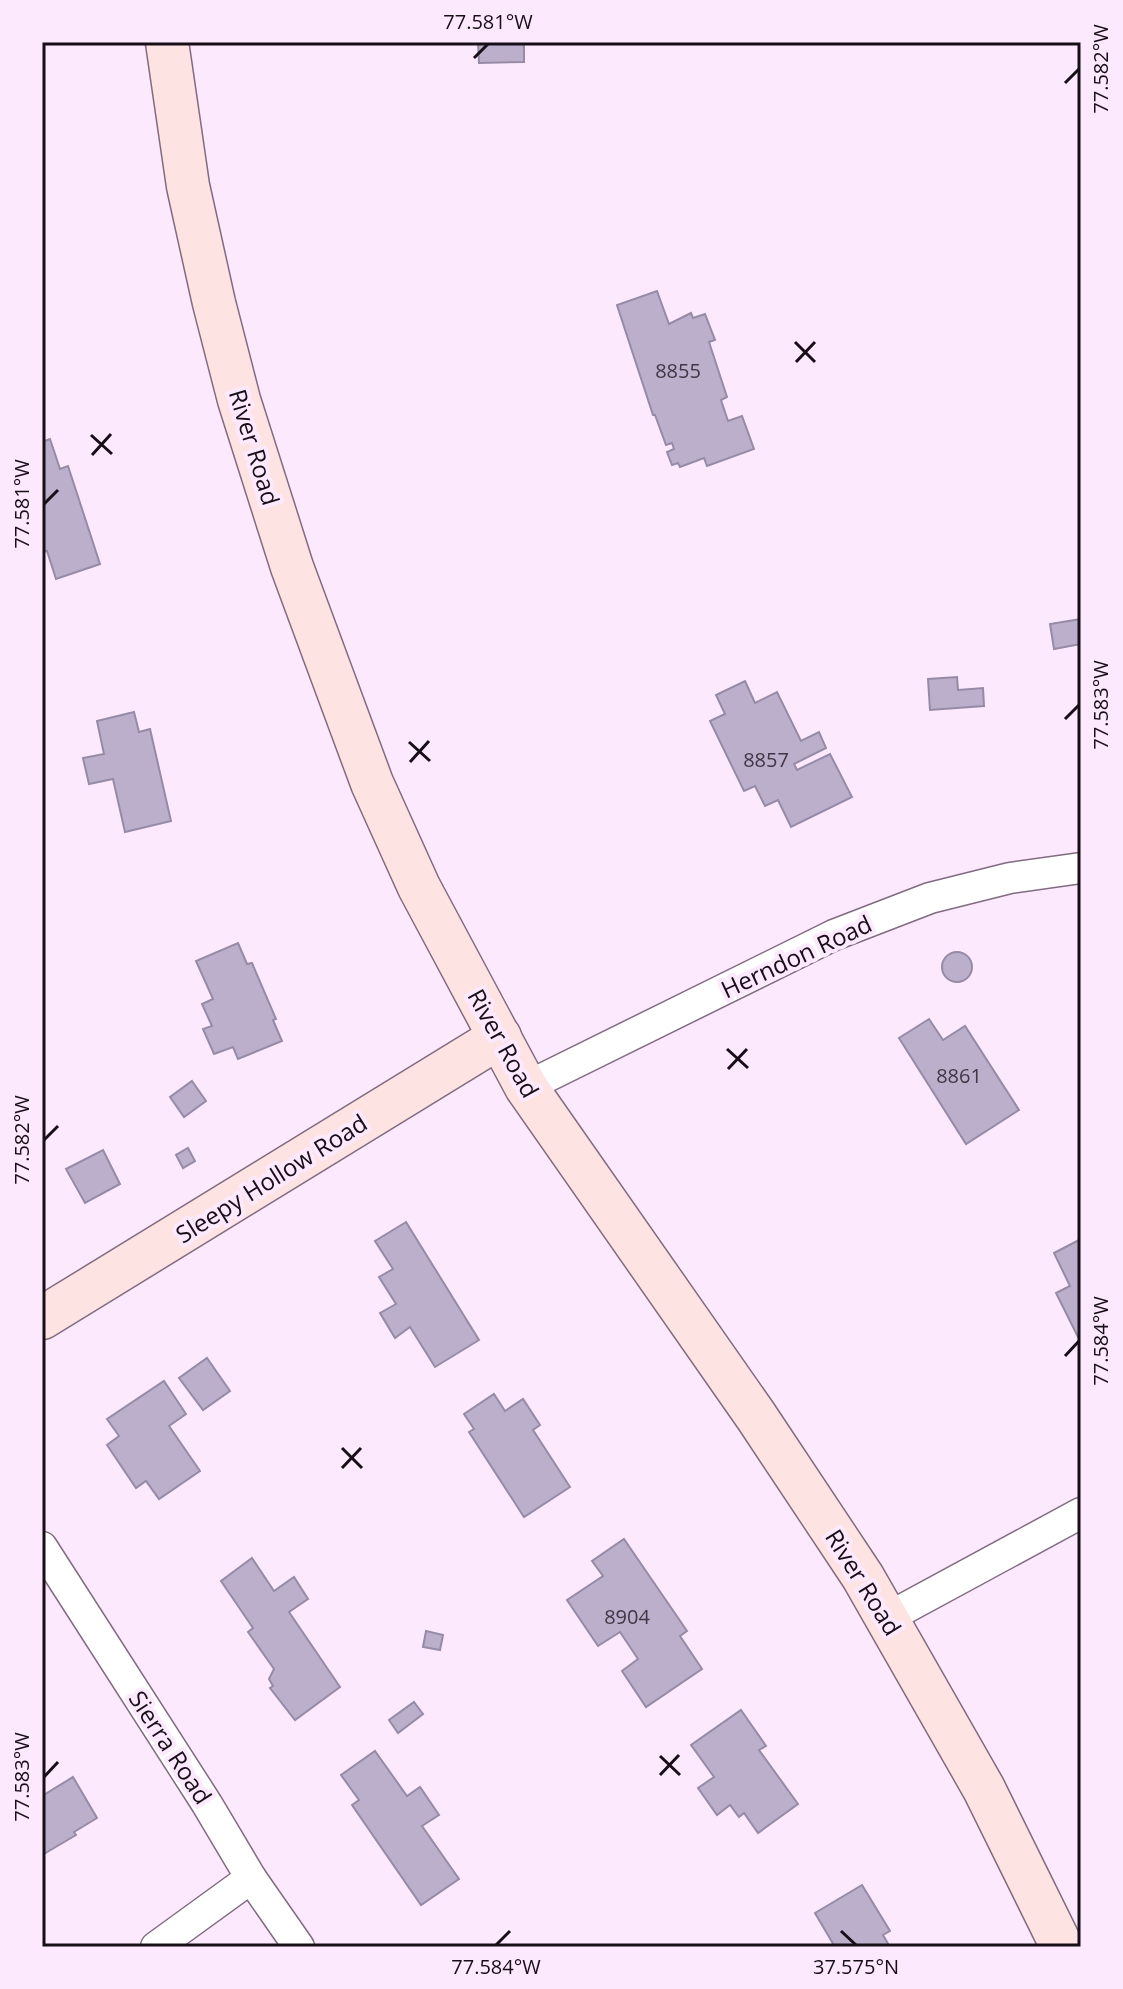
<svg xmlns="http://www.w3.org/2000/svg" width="1123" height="1989" viewBox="0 0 1123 1989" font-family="'Open Sans',sans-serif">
<rect width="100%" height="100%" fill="#fde9fd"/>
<!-- building -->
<g fill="#bbafcc" stroke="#968ba7" stroke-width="2">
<polygon points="478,42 524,42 524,62 479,63"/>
<polygon points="657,291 669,324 691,313 693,318 705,314 715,340 709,342 727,397 721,400 728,421 742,416 754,449 707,466 704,458 680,467 678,463 672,465 667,452 674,449 672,443 666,445 655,415 653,415 617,305"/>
<polygon points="50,439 60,469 68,466 100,564 56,579 47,551 42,552 42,442"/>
<polygon points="1081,619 1081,644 1054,649 1050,624"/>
<polygon points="957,677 958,690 983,688 984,706 930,710 928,679"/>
<polygon points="745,681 755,703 777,692 801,741 819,732 826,748 794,764 797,770 830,754 852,797 791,827 778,800 765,806 755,786 744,791 710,721 725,714 716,695"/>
<polygon points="134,712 139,732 150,729 171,821 125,832 113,779 89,784 83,758 104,754 97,721"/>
<polygon points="238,943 247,964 252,963 276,1019 273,1020 282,1041 238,1059 233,1047 214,1054 203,1029 212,1026 202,1004 213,999 196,961"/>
<circle cx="957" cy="967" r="15"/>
<polygon points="929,1019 943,1040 965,1026 1019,1110 966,1144 899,1038"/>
<polygon points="192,1081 206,1101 184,1117 170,1097"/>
<polygon points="188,1148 195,1161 183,1168 176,1155"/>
<polygon points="103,1150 120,1184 85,1203 66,1169"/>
<polygon points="406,1222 479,1340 435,1367 410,1327 395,1338 380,1313 396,1304 379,1277 393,1269 375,1241"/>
<polygon points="1081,1239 1081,1343 1056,1293 1070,1286 1054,1253"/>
<polygon points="207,1358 230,1391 203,1410 179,1378"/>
<polygon points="164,1381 186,1414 169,1426 200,1471 159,1499 146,1481 136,1488 107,1445 119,1436 107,1419"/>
<polygon points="494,1394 505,1411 523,1399 540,1425 533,1430 570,1487 524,1517 469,1432 474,1429 464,1414"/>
<polygon points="624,1539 687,1631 680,1636 702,1669 646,1707 622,1671 638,1659 620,1632 598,1646 567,1600 603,1576 592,1561"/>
<polygon points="252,1558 274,1591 294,1577 308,1599 289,1612 340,1687 295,1720 270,1688 273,1686 269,1679 274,1669 248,1632 253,1628 221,1581"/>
<polygon points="426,1631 443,1635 440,1650 423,1647"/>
<polygon points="414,1702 423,1714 398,1733 389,1720"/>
<polygon points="741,1710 766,1746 759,1750 798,1804 758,1833 744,1813 739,1817 730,1805 717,1815 698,1788 714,1777 691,1745"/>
<polygon points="375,1751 407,1796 420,1787 439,1815 422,1826 459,1879 421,1905 352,1805 359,1800 341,1775"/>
<polygon points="73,1777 97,1818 74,1832 76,1835 42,1855 42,1796"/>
<polygon points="862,1885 890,1931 883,1935 890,1947 835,1947 815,1913"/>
</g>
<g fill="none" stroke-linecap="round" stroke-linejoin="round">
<!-- street casing -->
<g stroke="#816b81" stroke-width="33">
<g id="street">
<polyline points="526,1087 834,935 930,898 1010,878 1081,868"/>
<polyline points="42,1547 207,1804 251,1878 299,1947"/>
<polyline points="887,1618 1081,1513"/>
<polyline points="156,1947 251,1878"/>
</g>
</g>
<!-- secondary casing -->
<g stroke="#816b81" stroke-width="45">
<g id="secondary">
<polyline points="167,42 188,186 214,303 239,400 292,567 372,783 419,887 526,1087 756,1416 863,1577 984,1789 1062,1947"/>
<polyline points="42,1318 500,1037"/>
</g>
</g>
<!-- street -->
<use href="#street" stroke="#fff" stroke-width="30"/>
<!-- secondary -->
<use href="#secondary" stroke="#fde3e2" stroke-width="42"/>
</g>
<!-- ticks -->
<path fill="none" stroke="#170e17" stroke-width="3" d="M 474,58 L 488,44M 1065,83 L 1079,69M 795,342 L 815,362M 796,362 L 815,342M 91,435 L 112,454M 92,455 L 111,434M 44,504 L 58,490M 1065,719 L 1079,705M 409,742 L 430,761M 410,762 L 429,741M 727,1049 L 748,1068M 728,1069 L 747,1049M 44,1140 L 58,1126M 1065,1356 L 1079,1341M 342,1448 L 362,1468M 342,1468 L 361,1448M 660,1756 L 680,1775M 660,1775 L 679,1755M 44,1777 L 58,1762M 841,1931 L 856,1945M 496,1945 L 510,1931"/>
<g text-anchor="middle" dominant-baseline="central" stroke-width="8" stroke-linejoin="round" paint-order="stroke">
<!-- number labels -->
<g font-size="20" fill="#403644">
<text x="678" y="370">8855</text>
<text x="766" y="759">8857</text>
<text x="959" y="1075">8861</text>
<text x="627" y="1616">8904</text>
</g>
<!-- street labels -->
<g font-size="24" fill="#170e17" stroke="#fde9fd">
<text transform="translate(255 447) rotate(73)">River Road</text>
<text transform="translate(796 956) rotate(-25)">Herndon Road</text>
<text transform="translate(504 1043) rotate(61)">River Road</text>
<text transform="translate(271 1178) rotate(-32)">Sleepy Hollow Road</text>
<text transform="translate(864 1582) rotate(58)">River Road</text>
<text transform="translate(171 1747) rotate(57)">Sierra Road</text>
</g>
</g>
<!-- border -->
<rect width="1123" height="1989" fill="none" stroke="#fde9fd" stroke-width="88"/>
<rect x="44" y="44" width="1035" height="1901" fill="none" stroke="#170e17" stroke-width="3"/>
<g font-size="20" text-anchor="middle" fill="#170e17">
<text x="488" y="29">77.581°W</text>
<text transform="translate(1101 69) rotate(-90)" y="7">77.582°W</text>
<text transform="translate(22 504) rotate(-90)" y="7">77.581°W</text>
<text transform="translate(1101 705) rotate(-90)" y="7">77.583°W</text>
<text transform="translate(22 1140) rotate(-90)" y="7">77.582°W</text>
<text transform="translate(1101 1341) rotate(-90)" y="7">77.584°W</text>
<text transform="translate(22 1777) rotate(-90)" y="7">77.583°W</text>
<text x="496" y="1974">77.584°W</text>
<text x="856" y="1974">37.575°N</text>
</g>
</svg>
